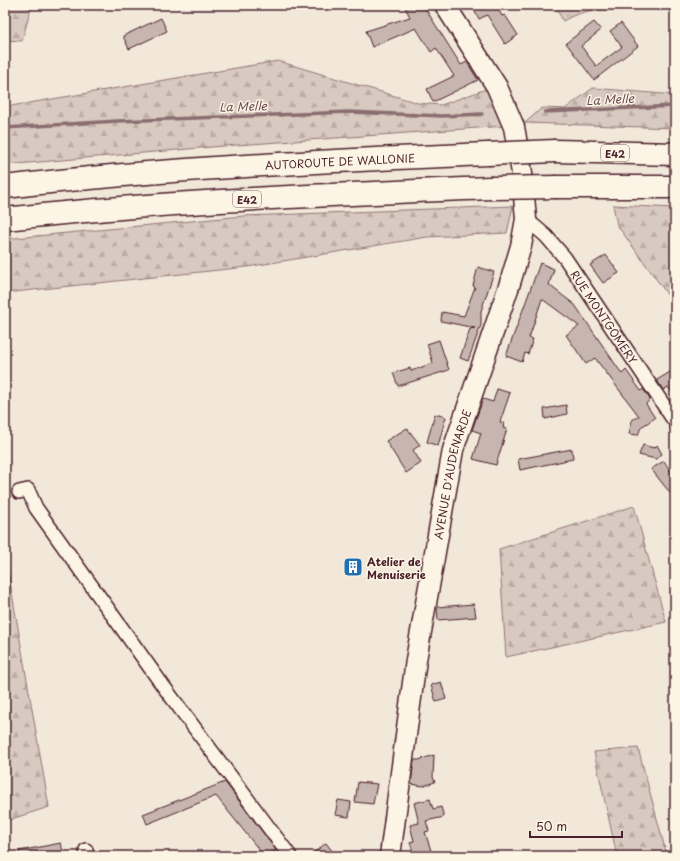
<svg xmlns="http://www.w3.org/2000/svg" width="680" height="861" viewBox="0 0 680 861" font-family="'Playpen Sans',sans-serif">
<defs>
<pattern id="grass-tufts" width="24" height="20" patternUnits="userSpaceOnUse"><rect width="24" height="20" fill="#d8cac0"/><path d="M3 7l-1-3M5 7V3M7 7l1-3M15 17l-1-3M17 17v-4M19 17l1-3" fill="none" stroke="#bbada5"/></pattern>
<pattern id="forest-firs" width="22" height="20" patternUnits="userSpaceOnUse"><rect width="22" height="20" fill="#d8cac0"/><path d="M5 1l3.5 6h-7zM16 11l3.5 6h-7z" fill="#bbada5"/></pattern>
</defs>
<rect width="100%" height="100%" fill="#f1e8da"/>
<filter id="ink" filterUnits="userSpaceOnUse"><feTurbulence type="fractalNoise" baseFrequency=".025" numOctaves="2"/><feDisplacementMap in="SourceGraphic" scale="8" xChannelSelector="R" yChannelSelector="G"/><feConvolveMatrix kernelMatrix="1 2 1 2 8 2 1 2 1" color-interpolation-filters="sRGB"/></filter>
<g filter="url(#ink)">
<!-- grass -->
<path fill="url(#grass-tufts)" stroke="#917476" d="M 555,5 L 624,5 L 618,10 C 595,10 584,9 563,21 Z"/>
<!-- forest -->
<g fill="url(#forest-firs)" stroke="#917476">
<polygon points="5,5 31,8 22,41 5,40"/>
<polygon points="278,61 418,103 441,105 492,87 506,126 223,146 5,165 5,107"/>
<polygon points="593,88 675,95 675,128 525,123 542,108 565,109"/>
<polygon points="613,205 675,208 675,305 617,225"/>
<polygon points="513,206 507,233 427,237 247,267 5,293 5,239 243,216"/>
<polygon points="634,506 666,622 506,657 499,549"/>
<polygon points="5,553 49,807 5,821"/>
<polygon points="638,748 667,856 617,856 594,752"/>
</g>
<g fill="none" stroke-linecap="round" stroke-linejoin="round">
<!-- stream -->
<g stroke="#8b6d6f" stroke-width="3.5">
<polyline points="545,112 675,106"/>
<polyline points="5,128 117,121 349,112 442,116 482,114"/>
</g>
</g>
<!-- building -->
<g fill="#c7b6af" stroke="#4a1f2b">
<polygon points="404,5 423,5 461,65 467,62 478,80 433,102 427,89 454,76 436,48 431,52 416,28 372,47 366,31 410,17"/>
<polygon points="471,5 505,5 498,9 502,16 505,15 518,35 505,44 487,15 479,19"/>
<polygon points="161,18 167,31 129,49 123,36"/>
<polygon points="594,22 601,30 581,46 596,66 622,47 610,31 621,23 638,46 594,80 566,43"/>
<polygon points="606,255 619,273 603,283 590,265"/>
<polygon points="540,263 554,269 549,285 575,305 622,374 626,370 641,391 643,389 650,399 646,404 655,418 641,427 638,435 629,434 632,420 639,416 595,358 586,364 566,335 579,326 542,299 529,338 533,339 528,354 525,353 522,362 506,356"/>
<polygon points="478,267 494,272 481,311 481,325 468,361 460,358 470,329 475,328 441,321 442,312 464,316 475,287 473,286"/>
<polygon points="439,340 449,370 398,386 393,373 410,368 411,371 433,363 427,344"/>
<polygon points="675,369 675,396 668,387 663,390 657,380"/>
<polygon points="497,389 510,393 500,422 504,423 503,428 507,429 496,465 473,459 481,433 472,430 483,399 493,402"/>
<polygon points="566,405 567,414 545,419 544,409"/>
<polygon points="435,414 446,417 438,446 427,442"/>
<polygon points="407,428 420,445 413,450 421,463 406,473 386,441"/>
<polygon points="643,445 654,448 657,445 662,454 656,459 639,455"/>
<polygon points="572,449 573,459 520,470 518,459"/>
<polygon points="664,461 675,478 675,499 651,469"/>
<polygon points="474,604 476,617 438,620 437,607"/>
<polygon points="441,682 446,699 436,702 431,685"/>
<polygon points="434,755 433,777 435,782 423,786 411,784 414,760 419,760"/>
<polygon points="225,782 276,850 273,852 277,856 264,856 216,796 147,824 143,814"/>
<polygon points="358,782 377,784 373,804 355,802"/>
<polygon points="430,799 433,809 441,807 444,817 426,821 429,831 425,832 432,854 414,856 410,842 414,841 410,825 419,823 414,803"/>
<polygon points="338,800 351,802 349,817 335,815"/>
<polygon points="61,843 64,856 19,856 19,851"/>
<polygon points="326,843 336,856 310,856"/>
</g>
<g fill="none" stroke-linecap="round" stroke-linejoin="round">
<!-- minor casing -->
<g stroke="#4a1f2b" stroke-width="16">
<g id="minor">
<path id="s1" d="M 526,219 L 546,236 L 565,258 L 675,422"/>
<polyline points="19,492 28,490 36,508 161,683 290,856"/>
<polyline points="86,850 87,856"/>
</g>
</g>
<!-- primary casing -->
<g stroke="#4a1f2b" stroke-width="23">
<g id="primary">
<path id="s2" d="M 390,856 L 416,660 L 453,450 L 510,283 L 521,246 L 526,219 L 522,173 L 514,127 L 497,87 L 445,5"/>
</g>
</g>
<!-- motorway casing -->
<g stroke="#4a1f2b" stroke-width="25">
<g id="motorway">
<polyline points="555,151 675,154"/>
<path id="s3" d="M 5,187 C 165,168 326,161 488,154"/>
<polyline points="557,187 675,187"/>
<path d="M 5,219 C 166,201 328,195 490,188"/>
</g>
</g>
<!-- minor -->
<use href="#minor" stroke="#fcf5e5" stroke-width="13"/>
<!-- primary -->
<use href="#primary" stroke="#fcf5e5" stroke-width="20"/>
<!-- motorway -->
<use href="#motorway" stroke="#fcf5e5" stroke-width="22"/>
<!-- motorway-bridge casing -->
<g stroke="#4a1f2b" stroke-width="25" stroke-linecap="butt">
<g id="motorway-bridge">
<polyline points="488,154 555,151"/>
<polyline points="490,188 557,187"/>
</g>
</g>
<!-- motorway-bridge -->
<use href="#motorway-bridge" stroke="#fcf5e5" stroke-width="22"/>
</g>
</g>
<!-- icons -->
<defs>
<g id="building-square" transform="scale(1)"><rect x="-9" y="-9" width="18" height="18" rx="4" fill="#1f6fb2" stroke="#fcf5e5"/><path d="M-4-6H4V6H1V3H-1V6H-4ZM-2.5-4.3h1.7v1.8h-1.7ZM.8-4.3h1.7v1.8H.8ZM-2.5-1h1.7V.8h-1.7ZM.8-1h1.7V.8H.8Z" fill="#fff"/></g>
</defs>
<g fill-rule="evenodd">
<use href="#building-square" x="353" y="567"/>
</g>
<g text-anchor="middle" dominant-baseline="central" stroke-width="3" stroke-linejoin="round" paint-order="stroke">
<!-- shield labels -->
<g fill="#fcf5e5" stroke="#7f5f63" stroke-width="1">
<rect x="601" y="145" width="28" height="16" rx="3"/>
<rect x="233" y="191" width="28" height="16" rx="3"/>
</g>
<g font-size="10" font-weight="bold" fill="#4a1f2b">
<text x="615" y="153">E42</text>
<text x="247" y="199">E42</text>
</g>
<!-- street labels -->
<g font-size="11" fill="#4a1f2b" stroke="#fcf5e5">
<text stroke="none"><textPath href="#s3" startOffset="336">AUTOROUTE DE WALLONIE</textPath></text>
<text stroke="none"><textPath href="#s1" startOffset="126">RUE MONTGOMERY</textPath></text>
<text stroke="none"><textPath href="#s2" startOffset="387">AVENUE D'AUDENARDE</textPath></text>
</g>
<!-- poi labels -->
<g font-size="11" font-weight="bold" fill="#4a1f2b" stroke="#fcf5e5" text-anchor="start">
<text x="367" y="561">Atelier de<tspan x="367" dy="13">Menuiserie</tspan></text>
</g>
<!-- water labels -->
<g font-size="12" font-style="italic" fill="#704c53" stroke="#fcf5e5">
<text transform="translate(610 99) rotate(-3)">La Melle</text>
<text transform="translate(243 106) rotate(-2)">La Melle</text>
</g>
</g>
<!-- margin -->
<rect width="680" height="861" fill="none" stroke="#fcf5e5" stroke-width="20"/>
<rect x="10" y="10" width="660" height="841" fill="none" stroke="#4a1f2b" stroke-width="1.5" filter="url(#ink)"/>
<!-- scale -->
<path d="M530 831v6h92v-6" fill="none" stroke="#4a1f2b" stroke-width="2"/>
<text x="536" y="831" font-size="12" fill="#4a1f2b" stroke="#fcf5e5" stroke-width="3" paint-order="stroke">50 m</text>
</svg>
